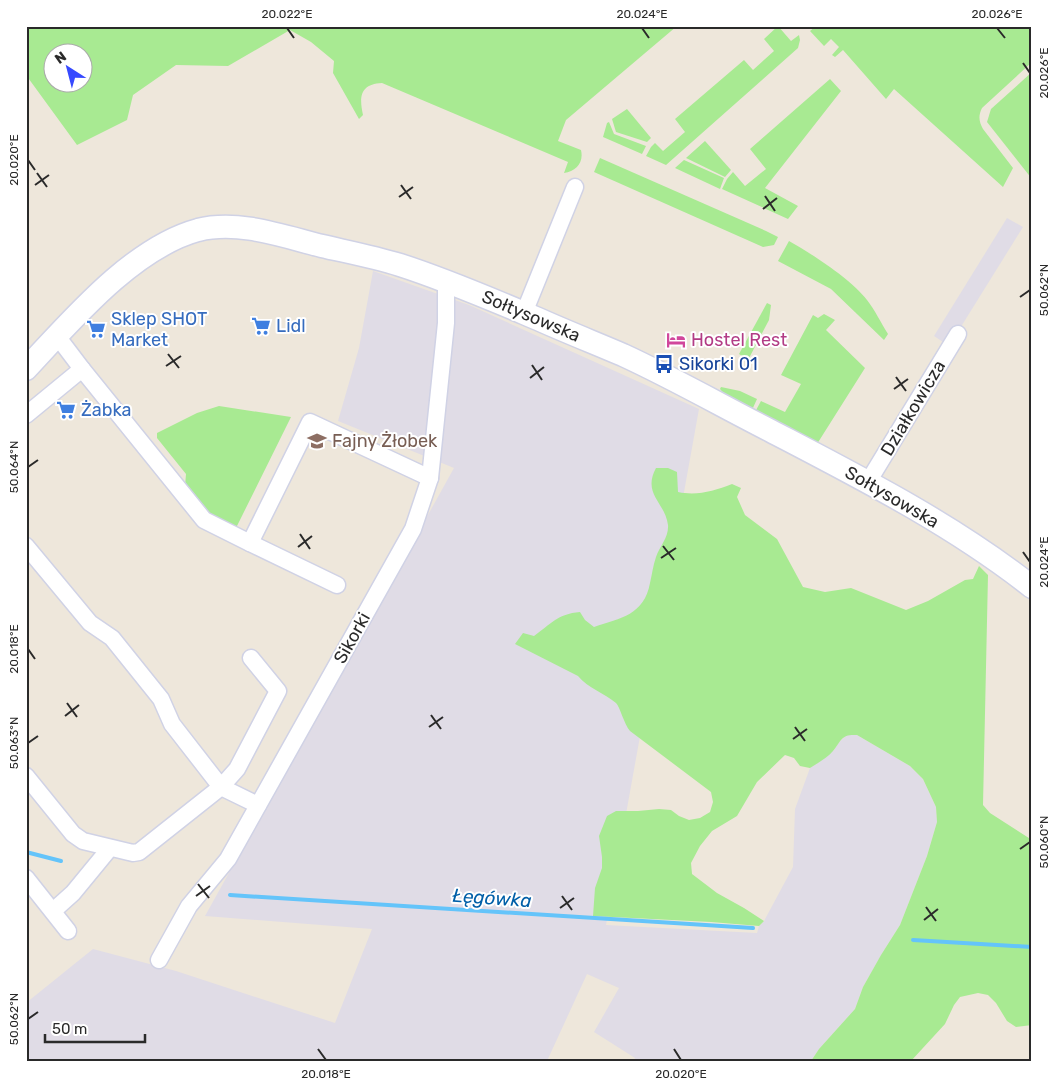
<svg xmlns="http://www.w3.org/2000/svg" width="1058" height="1087" viewBox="0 0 1058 1087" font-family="Rubik,sans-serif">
<rect width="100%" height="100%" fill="#eee7db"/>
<!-- industrial -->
<g fill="#e0dce6">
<polygon points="1007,218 1023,227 949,346 934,336"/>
<polygon points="373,271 469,305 699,409 606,925 757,933 759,926 764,921 793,867 795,809 810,768 827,756 834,750 839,742 847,735 857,735 910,766 923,779 936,807 937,822 927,856 900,925 881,955 863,987 855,1009 819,1049 811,1061 634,1061 635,1058 594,1032 619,988 587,974 547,1061 26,1061 26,1003 93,949 176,971 335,1023 372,929 205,916 454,468 338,421 359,348"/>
</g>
<!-- green -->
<g fill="#a8ea92" fill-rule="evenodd">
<path d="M 26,26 L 677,26 L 566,120 L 558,141 L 581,150 C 584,163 576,171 564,173 L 568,162 L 382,83 C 360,84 359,97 363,115 L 359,119 L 333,73 L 334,61 L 311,42 L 290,30 L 228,66 L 176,65 L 133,95 L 127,120 L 77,145 L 26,75 ZM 52,52 L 82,52 L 82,82 L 52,82 Z"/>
<polygon points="778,26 791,41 799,35 800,40 798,48 666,165 646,156 651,147 655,143 663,151 685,132 675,119 744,60 753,70 774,51 764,39"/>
<path d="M 816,26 L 1032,26 L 1032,62 L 982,108 C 978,116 979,122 983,129 L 1013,168 L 1003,187 L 894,89 L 886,99 L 843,50 L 835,57 L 832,55 L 839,47 L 831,39 L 824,46 L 810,31 Z"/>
<polygon points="1032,72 1032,179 987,122 991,109"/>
<polygon points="830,79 841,91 765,188 798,206 788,219 722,189 727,179 733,172 745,186 766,169 750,149"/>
<polygon points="627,109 651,138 647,142 616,132 612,119"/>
<polygon points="609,122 614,134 646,146 642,154 603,137 607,123"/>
<polygon points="705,141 731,170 725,177 686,158"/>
<polygon points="600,158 766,231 778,237 774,245 763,247 594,172"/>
<polygon points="684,160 724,178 720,189 675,168"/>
<path d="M 789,241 C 812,254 851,279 867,300 C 875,310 881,323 888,334 L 884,340 L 831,289 L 778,261 Z"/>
<polygon points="767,303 771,305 769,320 748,360 739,354"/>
<polygon points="824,314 835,320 826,330 865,368 817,444 755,412 761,401 785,412 801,384 781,375 813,315 818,318"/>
<polygon points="721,387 740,391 757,399 752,410 726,396 720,389"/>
<polygon points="219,406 291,417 236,528 210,514 185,486 186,474 157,438 157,433 197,413"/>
<path d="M 656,468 L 668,468 L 677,472 L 678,492 C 697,496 714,491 732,484 L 741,488 L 737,497 L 745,515 L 777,539 L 803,587 L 825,592 L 851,588 L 906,610 L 928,601 L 965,580 L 973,579 L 979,566 L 988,575 L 983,805 L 990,813 L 1032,840 L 1032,1025 L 1016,1027 L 1007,1021 L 996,1003 L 988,995 L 978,993 L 960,997 L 954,1005 L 945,1024 L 911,1061 L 811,1061 L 819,1049 L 855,1009 L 863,987 L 881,955 L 900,925 L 927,856 L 937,822 L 936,807 L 923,779 L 910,766 L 857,735 C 841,734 842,740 833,751 C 827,758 818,763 810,768 L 800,766 L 794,758 L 785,755 L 757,782 L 737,816 L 712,831 L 700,846 L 691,863 L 692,874 L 717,893 L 744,908 L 764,921 L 759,926 L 711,922 L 593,916 L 595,888 L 602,868 L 602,857 L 599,836 L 607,816 L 616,811 L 638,811 L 659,809 L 671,810 L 679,816 L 689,820 L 700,818 L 710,812 L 713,802 L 711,792 L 630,731 C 624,724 620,707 616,703 C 604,693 588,688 578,676 L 515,644 L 523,633 L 534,636 C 551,624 557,614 580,612 L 585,620 L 594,627 C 621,618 644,615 650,583 C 652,574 653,566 656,557 C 660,546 669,537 668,525 C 665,502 642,494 656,468 Z"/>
</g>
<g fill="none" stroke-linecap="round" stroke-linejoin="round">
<!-- stream -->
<g stroke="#64c4fa" stroke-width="4">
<polyline points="26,852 61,861"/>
<polyline points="230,895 753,928"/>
<polyline points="913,940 1032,947"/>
</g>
<!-- street casing -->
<g stroke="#d0d2e5" stroke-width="19">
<g id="street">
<polyline points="524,313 575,187"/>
<polyline points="82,369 204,520 250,543 310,422 430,478"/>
<polyline points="26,415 82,369 57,336"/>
<polyline points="868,482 958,334"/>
<polyline points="250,543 337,585"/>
<polyline points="26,546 90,623 112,638 161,699 172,724 221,787 237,769 278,691 251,658"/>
<polyline points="26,776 73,834 83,841 133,853 139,852 221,787 258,805"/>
<polyline points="26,878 68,931"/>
<polyline points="53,911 73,893 110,848"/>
<polyline points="159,960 189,906 228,859 413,529 430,478 446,323 446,281"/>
</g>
</g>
<!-- secondary casing -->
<g stroke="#d0d2e5" stroke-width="25">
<path id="secondary" d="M 26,369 C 71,321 132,248 198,230 C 239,220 282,236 322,246 C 348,252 374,257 400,265 C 447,280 493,300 538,319 C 567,332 595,343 623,355 C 673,378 722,406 771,431 C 861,478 952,524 1032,587"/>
</g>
<!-- street -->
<use href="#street" stroke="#fff" stroke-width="16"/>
<!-- secondary -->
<use href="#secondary" stroke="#fff" stroke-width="22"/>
</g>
<!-- ticks -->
<path fill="none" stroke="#2a2a2a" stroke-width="2" d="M 287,28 L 294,38M 642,28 L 649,38M 997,28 L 1005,38M 1023,63 L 1030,73M 28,160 L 35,170M 37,173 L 47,187M 35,185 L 49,175M 401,185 L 411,199M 765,196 L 775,211M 399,197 L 413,187M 763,209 L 777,198M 1020,297 L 1030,290M 168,354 L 179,368M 532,365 L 542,380M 166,366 L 181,356M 896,377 L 906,391M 530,378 L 544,367M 894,389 L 908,379M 28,467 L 38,460M 300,534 L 310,549M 663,546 L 674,560M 298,547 L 312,536M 1023,552 L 1030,562M 661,558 L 676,548M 28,649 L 35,659M 67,703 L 77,717M 431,715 L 441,729M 65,716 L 79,705M 429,727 L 443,717M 795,727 L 805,741M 793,739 L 807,729M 28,743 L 38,736M 1020,849 L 1030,842M 198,884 L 209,898M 196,896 L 210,886M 562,896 L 572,910M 926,907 L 936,921M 560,908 L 574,898M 924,920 L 938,909M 28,1019 L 38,1012M 318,1049 L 326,1060M 674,1049 L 681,1060"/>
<!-- icons -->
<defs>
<g id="supermarket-bare" transform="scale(1.5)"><path d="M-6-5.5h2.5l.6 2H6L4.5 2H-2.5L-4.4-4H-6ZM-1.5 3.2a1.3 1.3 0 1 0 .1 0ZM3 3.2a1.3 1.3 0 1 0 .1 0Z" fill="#3f7fe0" stroke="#fff" stroke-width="2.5" paint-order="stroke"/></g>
<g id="hotel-bare" transform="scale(1.5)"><path d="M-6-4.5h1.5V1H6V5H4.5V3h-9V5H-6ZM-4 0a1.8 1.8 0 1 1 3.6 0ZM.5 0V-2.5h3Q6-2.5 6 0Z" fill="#d1479c" stroke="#fff" stroke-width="2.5" paint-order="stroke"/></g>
<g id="bus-bare" transform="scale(1.5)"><path d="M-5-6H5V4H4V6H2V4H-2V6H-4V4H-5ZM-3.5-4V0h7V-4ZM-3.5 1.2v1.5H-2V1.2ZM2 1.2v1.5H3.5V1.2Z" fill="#1a4fb4" stroke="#fff" stroke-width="2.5" paint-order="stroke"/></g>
<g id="school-bare" transform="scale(1.5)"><path d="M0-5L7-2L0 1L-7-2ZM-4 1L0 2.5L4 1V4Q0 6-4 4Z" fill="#8d6e63" stroke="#fff" stroke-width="2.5" paint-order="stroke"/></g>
</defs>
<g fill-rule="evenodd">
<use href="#supermarket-bare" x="261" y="326"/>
<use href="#supermarket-bare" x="96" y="329"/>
<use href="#hotel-bare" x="676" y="340"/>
<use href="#bus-bare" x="664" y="364"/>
<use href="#supermarket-bare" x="66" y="410"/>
<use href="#school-bare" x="317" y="441"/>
</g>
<g text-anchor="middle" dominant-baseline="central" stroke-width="4" stroke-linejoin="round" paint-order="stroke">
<!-- street labels -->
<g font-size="18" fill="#2a2a2a" stroke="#fff">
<text transform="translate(531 316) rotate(23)">Sołtysowska</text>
<text transform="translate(913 408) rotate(-59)">Działkowicza</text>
<text transform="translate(892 497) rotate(30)">Sołtysowska</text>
<text transform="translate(352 638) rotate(-61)">Sikorki</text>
</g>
<!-- shop labels -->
<g font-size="18" fill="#366cbe" stroke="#fff" text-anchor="start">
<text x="111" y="319">Sklep SHOT<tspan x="111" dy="21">Market</tspan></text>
<text x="276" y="326">Lidl</text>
<text x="81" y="410">Żabka</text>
</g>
<!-- hotel labels -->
<g font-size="18" fill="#b23c85" stroke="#fff" text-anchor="start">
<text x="691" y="340">Hostel Rest</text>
</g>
<!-- transit labels -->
<g font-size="18" fill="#164399" stroke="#fff" text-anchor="start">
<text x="679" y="364">Sikorki 01</text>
</g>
<!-- education labels -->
<g font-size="18" fill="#785e54" stroke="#fff" text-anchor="start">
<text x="332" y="441">Fajny Żłobek</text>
</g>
<!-- water labels -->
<g font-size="19" font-style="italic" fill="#015fa8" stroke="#fff">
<text transform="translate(492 898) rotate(4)">Łęgówka</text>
</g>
</g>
<!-- border -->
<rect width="1058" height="1087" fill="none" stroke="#ffffff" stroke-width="55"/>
<!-- north arrow -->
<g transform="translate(68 68) rotate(324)"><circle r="24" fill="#ffffff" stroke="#aaaaaa"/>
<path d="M0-4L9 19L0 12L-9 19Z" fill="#374aff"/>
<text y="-8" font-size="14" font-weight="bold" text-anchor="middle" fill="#2a2a2a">N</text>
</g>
<!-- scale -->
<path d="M45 1034v8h100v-8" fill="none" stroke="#2a2a2a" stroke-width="2.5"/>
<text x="52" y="1034" font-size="15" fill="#2a2a2a" stroke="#ffffff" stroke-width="4" paint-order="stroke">50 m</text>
<rect x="28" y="28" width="1002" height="1032" fill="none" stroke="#2a2a2a" stroke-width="2"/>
<g font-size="12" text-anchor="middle" fill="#2a2a2a">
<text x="287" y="18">20.022°E</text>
<text x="642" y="18">20.024°E</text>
<text x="997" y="18">20.026°E</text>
<text transform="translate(1044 73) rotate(-90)" y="4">20.026°E</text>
<text transform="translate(14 160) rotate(-90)" y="4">20.020°E</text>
<text transform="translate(1044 290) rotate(-90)" y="4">50.062°N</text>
<text transform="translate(14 467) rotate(-90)" y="4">50.064°N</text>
<text transform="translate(1044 562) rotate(-90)" y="4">20.024°E</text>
<text transform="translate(14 649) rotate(-90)" y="4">20.018°E</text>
<text transform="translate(14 743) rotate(-90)" y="4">50.063°N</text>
<text transform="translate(1044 842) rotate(-90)" y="4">50.060°N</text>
<text transform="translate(14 1019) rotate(-90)" y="4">50.062°N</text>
<text x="326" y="1078">20.018°E</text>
<text x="681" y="1078">20.020°E</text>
</g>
</svg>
